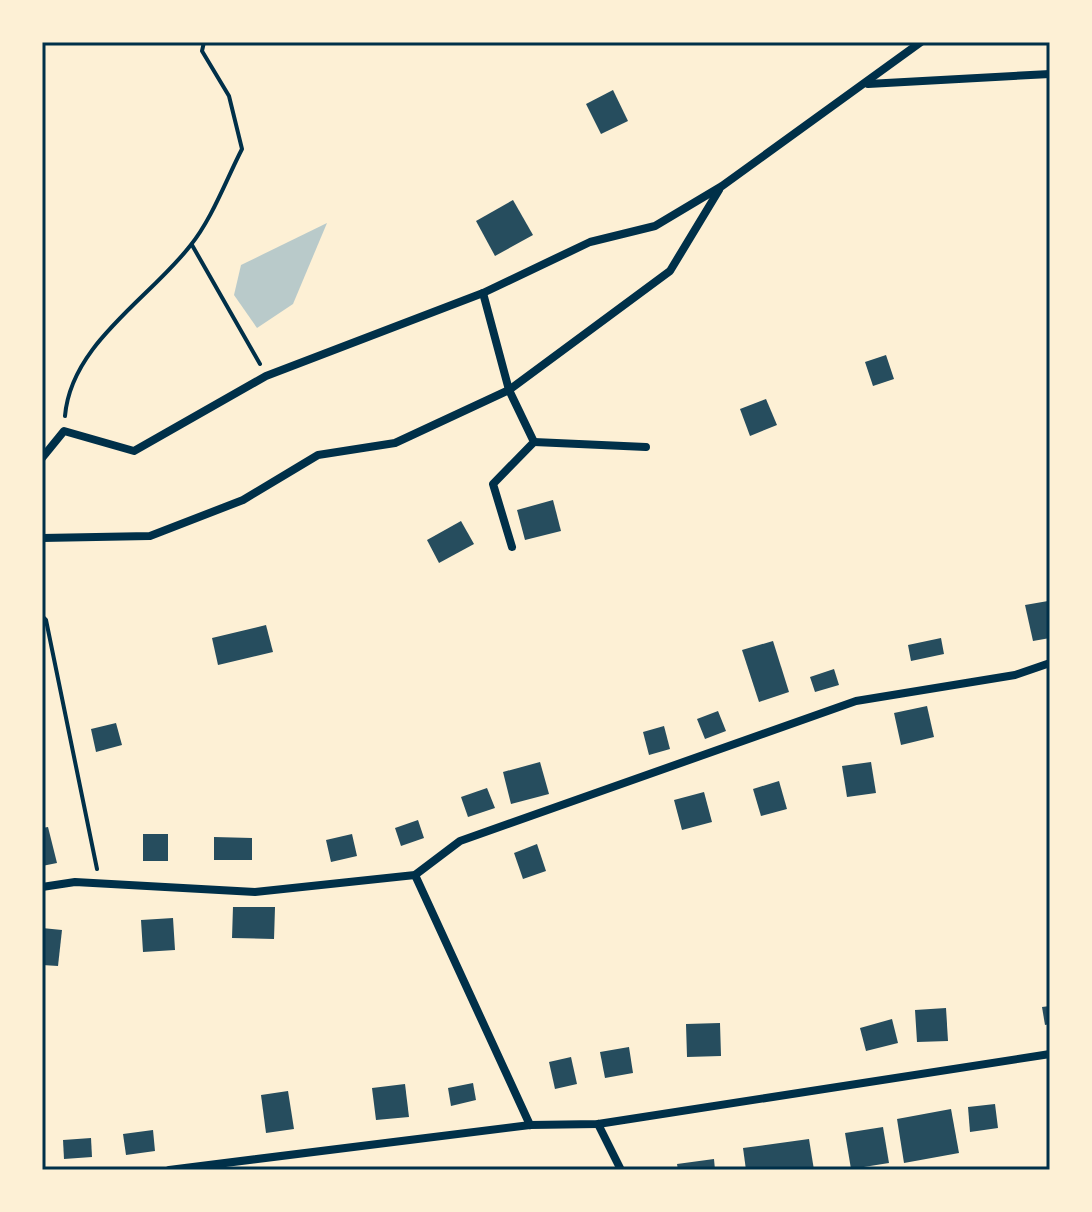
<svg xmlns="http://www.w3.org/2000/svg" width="1092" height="1212" viewBox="0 0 1092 1212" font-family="Roboto,sans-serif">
<rect width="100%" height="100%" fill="#fdf0d5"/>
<!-- green -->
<polygon fill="#b9caca" points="327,223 293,304 257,328 234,295 241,265"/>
<!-- building -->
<g fill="#264d5e">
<polygon points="613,90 628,121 601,134 586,104"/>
<polygon points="513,200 533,235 495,256 476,221"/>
<polygon points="886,355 894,379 873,386 865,362"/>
<polygon points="766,399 777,425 750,436 740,409"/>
<polygon points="553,500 561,531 525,540 517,510"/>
<polygon points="461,521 474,544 439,563 427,540"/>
<polygon points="1048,601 1050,638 1033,641 1025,605"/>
<polygon points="266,625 273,652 218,665 212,638"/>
<polygon points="941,638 944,654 911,661 908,645"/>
<polygon points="773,641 789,692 759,702 742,650"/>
<polygon points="834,669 839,685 815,692 810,677"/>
<polygon points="927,706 934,737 901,745 894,713"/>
<polygon points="718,711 726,731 705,739 697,719"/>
<polygon points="116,723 122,745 96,752 91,729"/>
<polygon points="664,726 670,749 649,755 643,732"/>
<polygon points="540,762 549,794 511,804 503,772"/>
<polygon points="871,762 876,793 847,797 842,766"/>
<polygon points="779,781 787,809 761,816 753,789"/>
<polygon points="487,788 495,808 468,817 461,797"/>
<polygon points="704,792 712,822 682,830 674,800"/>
<polygon points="418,820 424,838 401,846 395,828"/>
<polygon points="48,827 57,863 42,866 42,828"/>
<rect x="143" y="834" width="25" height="27"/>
<polygon points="352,834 357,856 331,862 326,840"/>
<polygon points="214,837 252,838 252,860 214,860"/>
<polygon points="537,844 546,871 523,879 514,853"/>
<polygon points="233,907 275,907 274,939 232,938"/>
<polygon points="173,918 175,950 143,952 141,920"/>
<polygon points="42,928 62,930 58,966 42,965"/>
<polygon points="1050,1006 1050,1024 1045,1025 1042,1007"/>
<polygon points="946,1008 948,1041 917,1042 915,1010"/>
<polygon points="892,1019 898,1043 866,1051 860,1028"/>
<polygon points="720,1023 721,1056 687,1057 686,1024"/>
<polygon points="629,1047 633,1073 605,1078 600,1052"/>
<polygon points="571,1057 577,1084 555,1089 549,1062"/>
<polygon points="473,1083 476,1100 451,1106 448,1088"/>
<polygon points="405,1084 409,1117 376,1120 372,1088"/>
<polygon points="288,1091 294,1129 266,1133 261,1095"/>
<polygon points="995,1104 998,1128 970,1132 968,1107"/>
<polygon points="951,1109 959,1153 904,1163 897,1119"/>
<polygon points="883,1127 889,1163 851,1169 845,1133"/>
<polygon points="153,1130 155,1151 126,1155 123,1134"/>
<polygon points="91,1138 92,1157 64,1159 63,1140"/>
<polygon points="809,1139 814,1170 746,1170 743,1148"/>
<polygon points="714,1159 715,1170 678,1170 677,1164"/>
</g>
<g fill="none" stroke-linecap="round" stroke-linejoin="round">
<!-- path -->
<g stroke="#003049" stroke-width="4">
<polyline points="192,245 260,364"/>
<path d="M 65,416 C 71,344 149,299 190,246 C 212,219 226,180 242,149 L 229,96 L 202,51 L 204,42"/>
<polyline points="42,616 46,620 97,869"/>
</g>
<!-- minor -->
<g stroke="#003049" stroke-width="8">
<polyline points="868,84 1050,74"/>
<polyline points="483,293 509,390 534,442 493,484 512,547"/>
<polyline points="534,442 646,447"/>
<polyline points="42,458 64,431 134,451 266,376 483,293 590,242 655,226 722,186 921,42"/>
<polyline points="42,538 150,536 243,500 318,455 395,443 509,390 670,271 719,190"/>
<polyline points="415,875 530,1125"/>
<polyline points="42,887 75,882 255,892 415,875 460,841 856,701 1015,675 1050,663"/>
<polyline points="598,1124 621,1170"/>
<polyline points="169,1170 530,1125 598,1124 1050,1054"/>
</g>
</g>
<!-- border -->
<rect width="1092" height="1212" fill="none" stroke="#fdf0d5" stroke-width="88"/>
<rect x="44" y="44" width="1004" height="1124" fill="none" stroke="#003049" stroke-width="3"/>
</svg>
